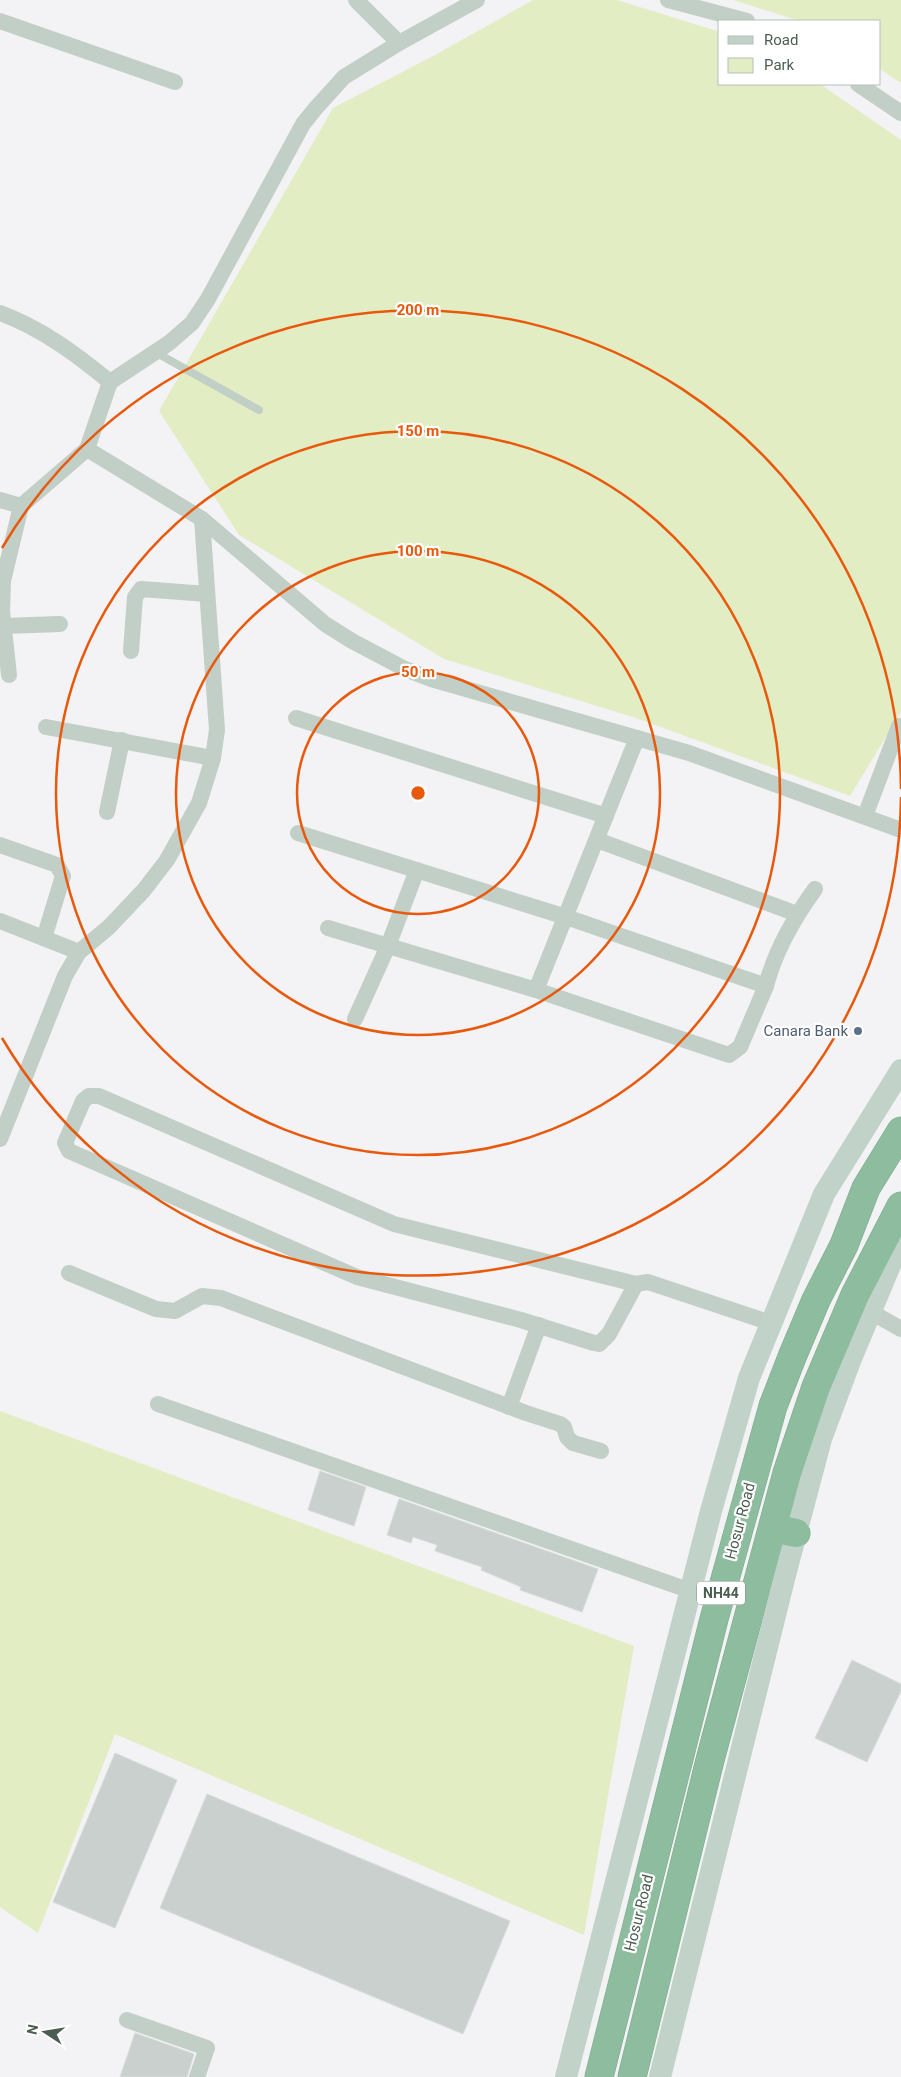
<svg xmlns="http://www.w3.org/2000/svg" width="901" height="2077" viewBox="0 0 901 2077" font-family="Roboto,sans-serif">
<rect width="100%" height="100%" fill="#f3f2f4"/>
<!-- green -->
<g fill="#e3edc4">
<polygon points="533,0 617,0 720,32 720,84 820,84 901,140 901,712 850,796 633,717 444,659 239,535 159,411 333,108 435,55"/>
<polygon points="733,0 901,0 901,83 880,69 880,21 800,21"/>
<polygon points="0,1411 634,1646 584,1935 115,1734 38,1933 0,1907"/>
</g>
<!-- building -->
<g fill="#c9d0cd" stroke="#d6dcda">
<polygon points="320,1471 366,1487 354,1526 308,1510"/>
<polygon points="399,1499 598,1569 582,1612 520,1590 521,1587 481,1570 482,1567 435,1551 437,1545 413,1537 411,1543 387,1535"/>
<polygon points="852,1660 901,1684 901,1691 867,1762 815,1738"/>
<polygon points="115,1753 177,1780 115,1928 53,1902"/>
<polygon points="207,1794 510,1921 463,2034 160,1908"/>
<polygon points="135,2033 194,2054 187,2077 120,2077"/>
</g>
<g fill="none" stroke-linecap="round" stroke-linejoin="round">
<!-- highway casing -->
<g stroke="#79a88a" stroke-width="29">
<g id="highway">
<polyline points="773,1528 796,1533"/>
<polyline points="599,2077 714,1619 773,1406 792,1357 816,1300 844,1245 866,1188 901,1131"/>
<polyline points="632,2077 710,1760 787,1473 816,1387 855,1295 901,1206"/>
</g>
</g>
<!-- lane -->
<polyline stroke="#c1cfc6" stroke-width="8" points="155,352 259,410"/>
<!-- street -->
<g stroke="#c1cfc6" stroke-width="16">
<polyline points="356,0 399,43"/>
<polyline points="668,0 747,21"/>
<polyline points="0,21 175,82"/>
<polyline points="858,84 901,113"/>
<path d="M 0,313 C 41,328 76,354 110,382 L 87,449 L 202,519 L 325,624 L 352,641 L 405,669 L 431,679 L 689,753 L 901,830"/>
<polyline points="110,382 169,343 192,323 208,299 303,124 315,109 344,77 399,43 477,0"/>
<polyline points="0,500 21,506 87,449"/>
<polyline points="4,626 60,624"/>
<polyline points="131,651 135,597 141,589 207,594"/>
<polyline points="9,675 2,611 3,581 21,506"/>
<polyline points="296,718 606,816"/>
<polyline points="46,727 213,758"/>
<polyline points="637,738 536,990 729,1055 740,1047 766,986"/>
<polyline points="107,812 122,740"/>
<polyline points="865,816 899,726"/>
<path d="M 298,833 L 566,917 L 766,986 C 775,951 794,918 815,889"/>
<polyline points="597,840 797,914"/>
<polyline points="0,845 57,865 63,876 44,938"/>
<polyline points="0,921 79,952"/>
<polyline points="328,928 536,990"/>
<polyline points="355,1019 388,946 417,870"/>
<polyline points="0,1139 65,976 79,952 109,927 144,890 167,860 199,803 213,758 217,730 202,519"/>
<polyline points="69,1273 156,1309 175,1311 202,1296 221,1298 526,1413 560,1424 564,1427 567,1437 573,1443 601,1451"/>
<polyline points="636,1284 609,1334 599,1344 594,1343 521,1320 357,1277 69,1151 65,1143 83,1101 89,1096 99,1096 394,1224 636,1284 648,1282 771,1323"/>
<polyline points="871,1312 901,1329"/>
<polyline points="158,1404 691,1591"/>
<polyline points="509,1407 539,1325"/>
<polyline points="127,2020 207,2048 197,2077"/>
</g>
<!-- secondary -->
<g stroke="#c1d3c8" stroke-width="22">
<polyline points="566,2077 711,1511 749,1378 824,1194 901,1070"/>
<polyline points="660,2077 785,1575 821,1439 850,1361 893,1258 901,1246"/>
</g>
<!-- highway -->
<use href="#highway" stroke="#8dbc9e" stroke-width="28"/>
</g>
<!-- distance rings -->
<g fill="none" stroke="#e8590c" stroke-width="2.5">
<circle cx="418" cy="793" r="121"/>
<circle cx="418" cy="793" r="242"/>
<circle cx="418" cy="793" r="362"/>
<path d="M901 797A483 483 0 0 1 2 1038M2 548A483 483 0 0 1 901 789"/>
</g>
<!-- markers -->
<circle fill="#5c6f8a" stroke="#fff" stroke-width="2" cx="858" cy="1031" r="5"/>
<g text-anchor="middle" dominant-baseline="central" stroke-width="4.5" stroke-linejoin="round" paint-order="stroke">
<!-- shield labels -->
<rect fill="#fff" stroke="#818e85" stroke-width="1" x="697" y="1581.5" width="48" height="23" rx="4"/>
<g font-size="14" font-weight="bold" fill="#4b5e51">
<text x="721" y="1593">NH44</text>
</g>
<!-- service labels -->
<g font-size="15" fill="#4e5e75" stroke="#fff" text-anchor="end">
<text x="848" y="1031">Canara Bank</text>
</g>
<!-- street labels -->
<g font-size="15" fill="#4b5e51" stroke="#fff">
<text transform="translate(740 1521) rotate(-75)">Hosur Road</text>
<text transform="translate(639 1913) rotate(-76)">Hosur Road</text>
</g>
</g>
<circle cx="418" cy="793" r="8" fill="#e8590c" stroke="#fff" stroke-width="2.5"/>
<g font-size="15" text-anchor="middle" font-weight="bold" fill="#e8590c" stroke="#fff" stroke-width="4.5" stroke-linejoin="round" paint-order="stroke">
<text x="418" y="315">200 m</text>
<text x="418" y="436">150 m</text>
<text x="418" y="556">100 m</text>
<text x="418" y="677">50 m</text>
</g>
<!-- legend -->
<rect x="718" y="20" width="162" height="65" fill="#ffffff" stroke="#b7bfb9"/>
<rect x="728" y="36" width="25" height="8" fill="#c1d3c8" stroke="#b7bfb9"/>
<text x="764" y="45" font-size="15" fill="#4b5e51">Road</text>
<rect x="728" y="58" width="25" height="15" fill="#e3edc4" stroke="#b7bfb9"/>
<text x="764" y="70" font-size="15" fill="#4b5e51">Park</text>
<!-- north arrow -->
<g transform="translate(45 2032) rotate(282)" stroke="#ffffff" stroke-width="4" paint-order="stroke">
<path d="M0-4L9 19L0 12L-9 19Z" fill="#4b5e51"/>
<text y="-8" font-size="14" font-weight="bold" text-anchor="middle" fill="#4b5e51">N</text>
</g>
</svg>
